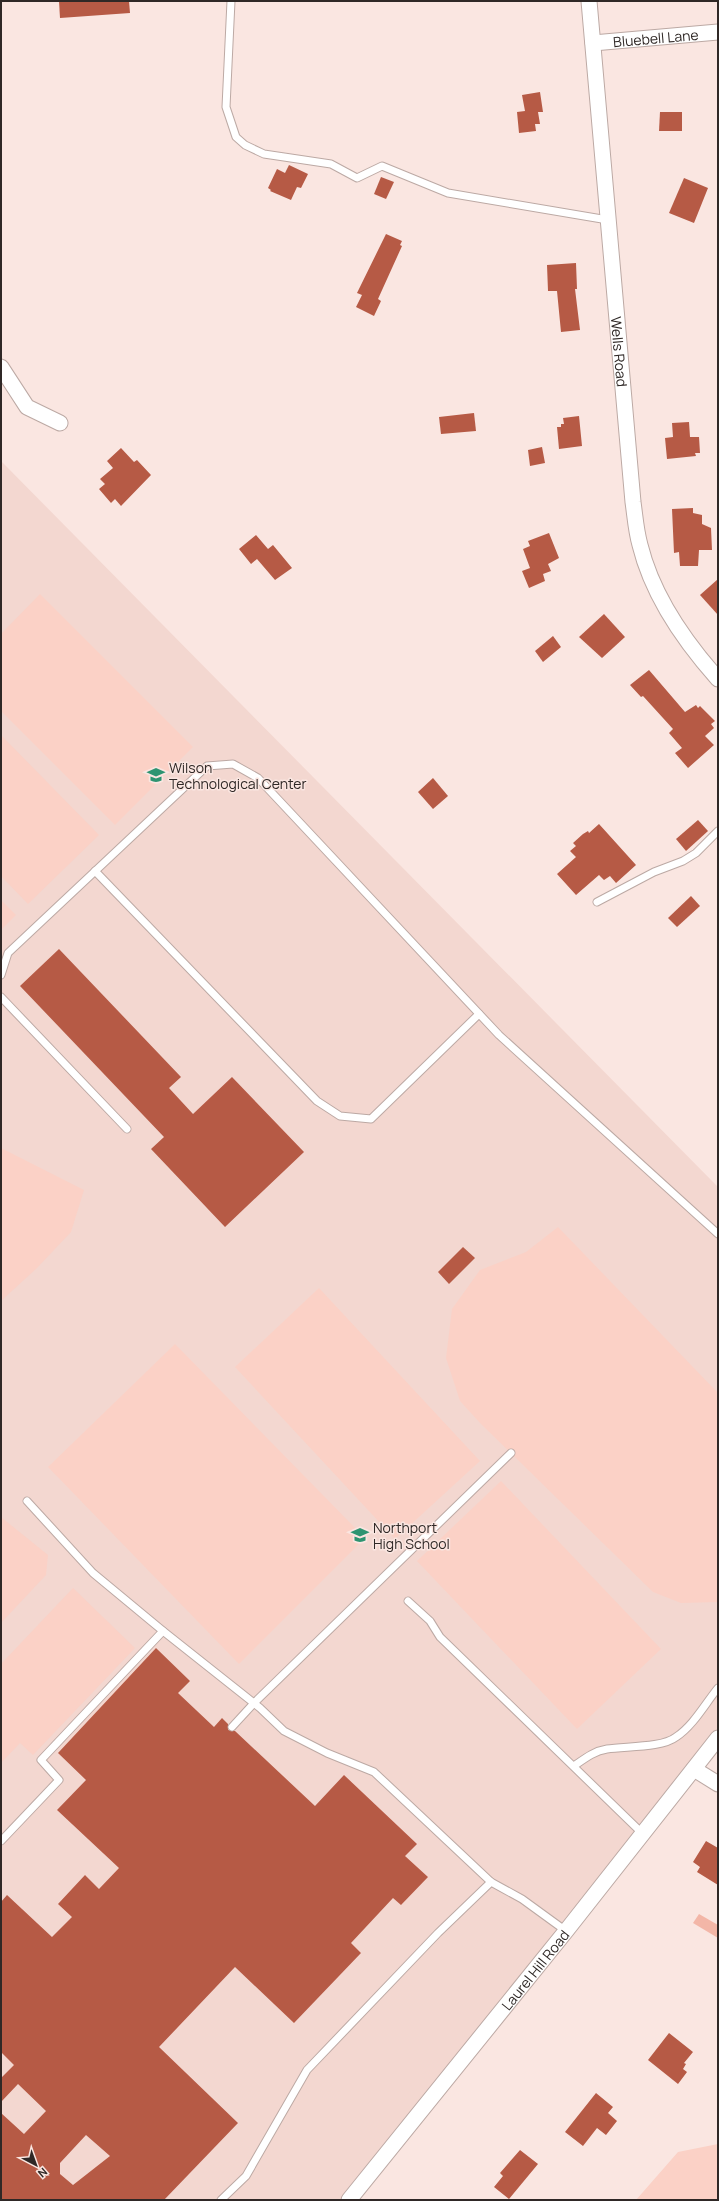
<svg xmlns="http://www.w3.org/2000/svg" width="719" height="2201" viewBox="0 0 719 2201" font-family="Manrope,sans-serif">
<rect width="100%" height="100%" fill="#fae6e1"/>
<!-- built -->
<polygon fill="#f3d7d0" points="1,461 718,1187 718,1727 642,1827 344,2200 1,2200"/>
<!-- green -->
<g fill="#fbd1c6">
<polygon points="40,594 193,747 115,825 1,711 1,634"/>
<polygon points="1,735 99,835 28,904 1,876"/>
<polygon points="1,900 16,915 1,930"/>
<polygon points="1,1148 84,1190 71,1232 37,1268 1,1301"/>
<polygon points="558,1227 718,1393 718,1602 681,1603 653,1592 481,1424 460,1401 446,1358 452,1309 480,1270 526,1252"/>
<polygon points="319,1288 480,1461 395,1539 235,1367"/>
<polygon points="175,1344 365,1538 239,1664 48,1467"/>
<polygon points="501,1481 661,1649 577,1729 417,1561"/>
<polygon points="1,1517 48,1555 46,1575 1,1623"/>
<polygon points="73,1588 135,1648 33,1755 20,1743 1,1763 1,1664"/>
<polygon points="718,2144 718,2200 636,2200 678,2152"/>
</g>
<!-- water -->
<polygon fill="#f3b6a7" points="699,1914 718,1925 718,1938 693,1923"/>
<!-- building -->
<g fill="#b65a45" fill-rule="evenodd">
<polygon points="59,1 129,1 130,13 60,18"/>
<polygon points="540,92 543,112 538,112 540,124 535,124 536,131 519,133 517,112 525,111 522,95"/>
<polygon points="660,112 682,112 682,131 659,131"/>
<polygon points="289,165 308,174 301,188 297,187 291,200 270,191 271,190 268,188 277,169 285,173"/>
<polygon points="381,177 394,182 386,199 374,194"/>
<polygon points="684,178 708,188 694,223 669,213"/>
<polygon points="386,234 402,241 400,245 402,246 378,299 381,301 374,316 356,307 362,295 357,293"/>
<polygon points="576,263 577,289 575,289 580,330 561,332 557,291 548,291 547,265"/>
<polygon points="474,413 476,431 441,434 439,417"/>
<polygon points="579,416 582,446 559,449 557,427 561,427 561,424 564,424 563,418"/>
<polygon points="689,422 690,437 699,437 700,453 695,453 696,456 667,459 665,438 673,437 672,423"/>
<polygon points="542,447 545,463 530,466 528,450"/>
<polygon points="121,448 134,462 137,460 151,475 121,506 115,499 111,503 99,489 105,484 100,479 113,468 107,461"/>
<polygon points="693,508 693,513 702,515 702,524 711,528 712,550 699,550 698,566 680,566 679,552 674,553 672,509"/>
<polygon points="549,533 559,558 548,564 551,571 543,574 545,581 529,588 522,571 530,568 523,549 530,546 528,541"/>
<polygon points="256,535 268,549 273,545 292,568 275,580 257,559 251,564 239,549"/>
<polygon points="718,579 718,615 700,595"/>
<polygon points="604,614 625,637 602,658 579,637"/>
<polygon points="553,636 561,647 543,662 535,651"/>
<polygon points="649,670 685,712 696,705 698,708 700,706 715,721 711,724 714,728 705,736 714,745 688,768 675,753 682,748 669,733 673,729 643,696 641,697 630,685"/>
<polygon points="433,778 448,796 433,809 418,792"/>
<polygon points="698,820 708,831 686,851 676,839"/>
<polygon points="599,824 636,865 616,883 610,876 604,880 599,875 576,895 557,874 576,857 570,851 576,846 573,843 583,834 588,831 589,833"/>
<polygon points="691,896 700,906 677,927 668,918"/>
<polygon points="59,949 181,1077 169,1088 193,1114 232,1077 304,1152 225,1227 151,1149 164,1137 20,986"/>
<polygon points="463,1247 475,1258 449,1284 438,1272"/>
<path d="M 156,1648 L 190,1681 L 178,1693 L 214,1727 L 222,1718 L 228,1724 L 228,1730 L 235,1731 L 315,1806 L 344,1775 L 417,1844 L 405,1856 L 428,1877 L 401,1905 L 393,1898 L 351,1943 L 361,1953 L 294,2023 L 235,1967 L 159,2047 L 238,2123 L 164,2200 L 1,2200 L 1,2113 L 24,2134 L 46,2111 L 18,2084 L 1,2102 L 1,2078 L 14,2065 L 1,2052 L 1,1902 L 7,1895 L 52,1937 L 72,1917 L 58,1904 L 85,1875 L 99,1889 L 119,1868 L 57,1810 L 86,1780 L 58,1753 ZM 86,2135 L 110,2156 L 73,2185 L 60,2174 L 60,2163 Z"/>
<polygon points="706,1841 718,1848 718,1885 697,1872 700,1867 693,1862"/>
<polygon points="669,2033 693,2052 684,2063 686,2064 683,2069 687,2072 678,2084 648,2060"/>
<polygon points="596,2093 613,2107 608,2113 617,2121 606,2135 597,2128 583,2146 565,2132"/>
<polygon points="520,2150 538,2164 509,2199 494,2187 503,2176 500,2173"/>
</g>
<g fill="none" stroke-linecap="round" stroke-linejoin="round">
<!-- service casing -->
<g stroke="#bca9a4" stroke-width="9">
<g id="service">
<polyline points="231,1 226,107 236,137 245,145 264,154 331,164 357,178 382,166 448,193 608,220"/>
<polyline points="95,871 317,1101 340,1116 371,1119 479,1014"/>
<polyline points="597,902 654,872 683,861 696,853 718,831"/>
<polyline points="1,975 8,953 207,766 233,764 258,778 499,1035 718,1234"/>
<polyline points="1,997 127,1129"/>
<polyline points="27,1501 93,1573 163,1631 260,1708 284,1731 327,1753 374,1772 491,1882 522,1899 566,1931"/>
<polyline points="408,1601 430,1621 440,1637 643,1834"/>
<polyline points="232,1727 254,1703 511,1453"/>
<path d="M 574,1766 C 584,1759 594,1751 607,1749 C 625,1746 662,1748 676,1737 C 693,1726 705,1704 718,1688"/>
<polyline points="1,1841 59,1780 41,1760 163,1631"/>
<polyline points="221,2200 246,2176 307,2070 438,1933 491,1882"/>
</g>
</g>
<!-- minor casing -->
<g stroke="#bca9a4" stroke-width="17">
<g id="minor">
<path id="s1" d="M 589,1 L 633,502 C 635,516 636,531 640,545 C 652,594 685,642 718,679"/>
<path id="s2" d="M 593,43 L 718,32"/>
<polyline points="1,367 27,407 60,423"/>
<polyline points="694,1769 718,1784"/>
<path id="s3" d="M 349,2200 L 566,1931 L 718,1738"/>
</g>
</g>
<!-- service -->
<use href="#service" stroke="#fff" stroke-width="7"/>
<!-- minor -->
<use href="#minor" stroke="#fff" stroke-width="15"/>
</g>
<!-- icons -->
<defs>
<g id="school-bare" transform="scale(1.38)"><path d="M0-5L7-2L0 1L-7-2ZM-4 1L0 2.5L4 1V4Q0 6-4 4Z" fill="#2d9471" stroke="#fae6e1" stroke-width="2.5" paint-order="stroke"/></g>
</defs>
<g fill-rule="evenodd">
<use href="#school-bare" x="156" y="775"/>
<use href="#school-bare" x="360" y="1535"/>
</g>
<g text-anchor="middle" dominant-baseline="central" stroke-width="3" stroke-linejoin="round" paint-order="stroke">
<!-- street labels -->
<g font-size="14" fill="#2f2826" stroke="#fae6e1">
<text stroke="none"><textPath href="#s2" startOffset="63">Bluebell Lane</textPath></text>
<text stroke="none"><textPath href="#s1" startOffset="352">Wells Road</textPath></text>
<text stroke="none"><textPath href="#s3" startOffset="296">Laurel Hill Road</textPath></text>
</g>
<!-- poi labels -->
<g font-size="14" fill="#2f2826" stroke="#fae6e1" text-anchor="start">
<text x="169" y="767">Wilson<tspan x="169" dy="16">Technological Center</tspan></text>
<text x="373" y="1527">Northport<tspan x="373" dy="16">High School</tspan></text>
</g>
</g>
<!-- border -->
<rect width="719" height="2201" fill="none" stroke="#2f2826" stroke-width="4"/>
<!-- north arrow -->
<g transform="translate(36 2165) rotate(139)" stroke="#fae6e1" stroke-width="3" paint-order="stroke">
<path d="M0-3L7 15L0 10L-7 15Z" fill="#2f2826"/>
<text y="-6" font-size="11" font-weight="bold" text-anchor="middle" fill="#2f2826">N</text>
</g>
</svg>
